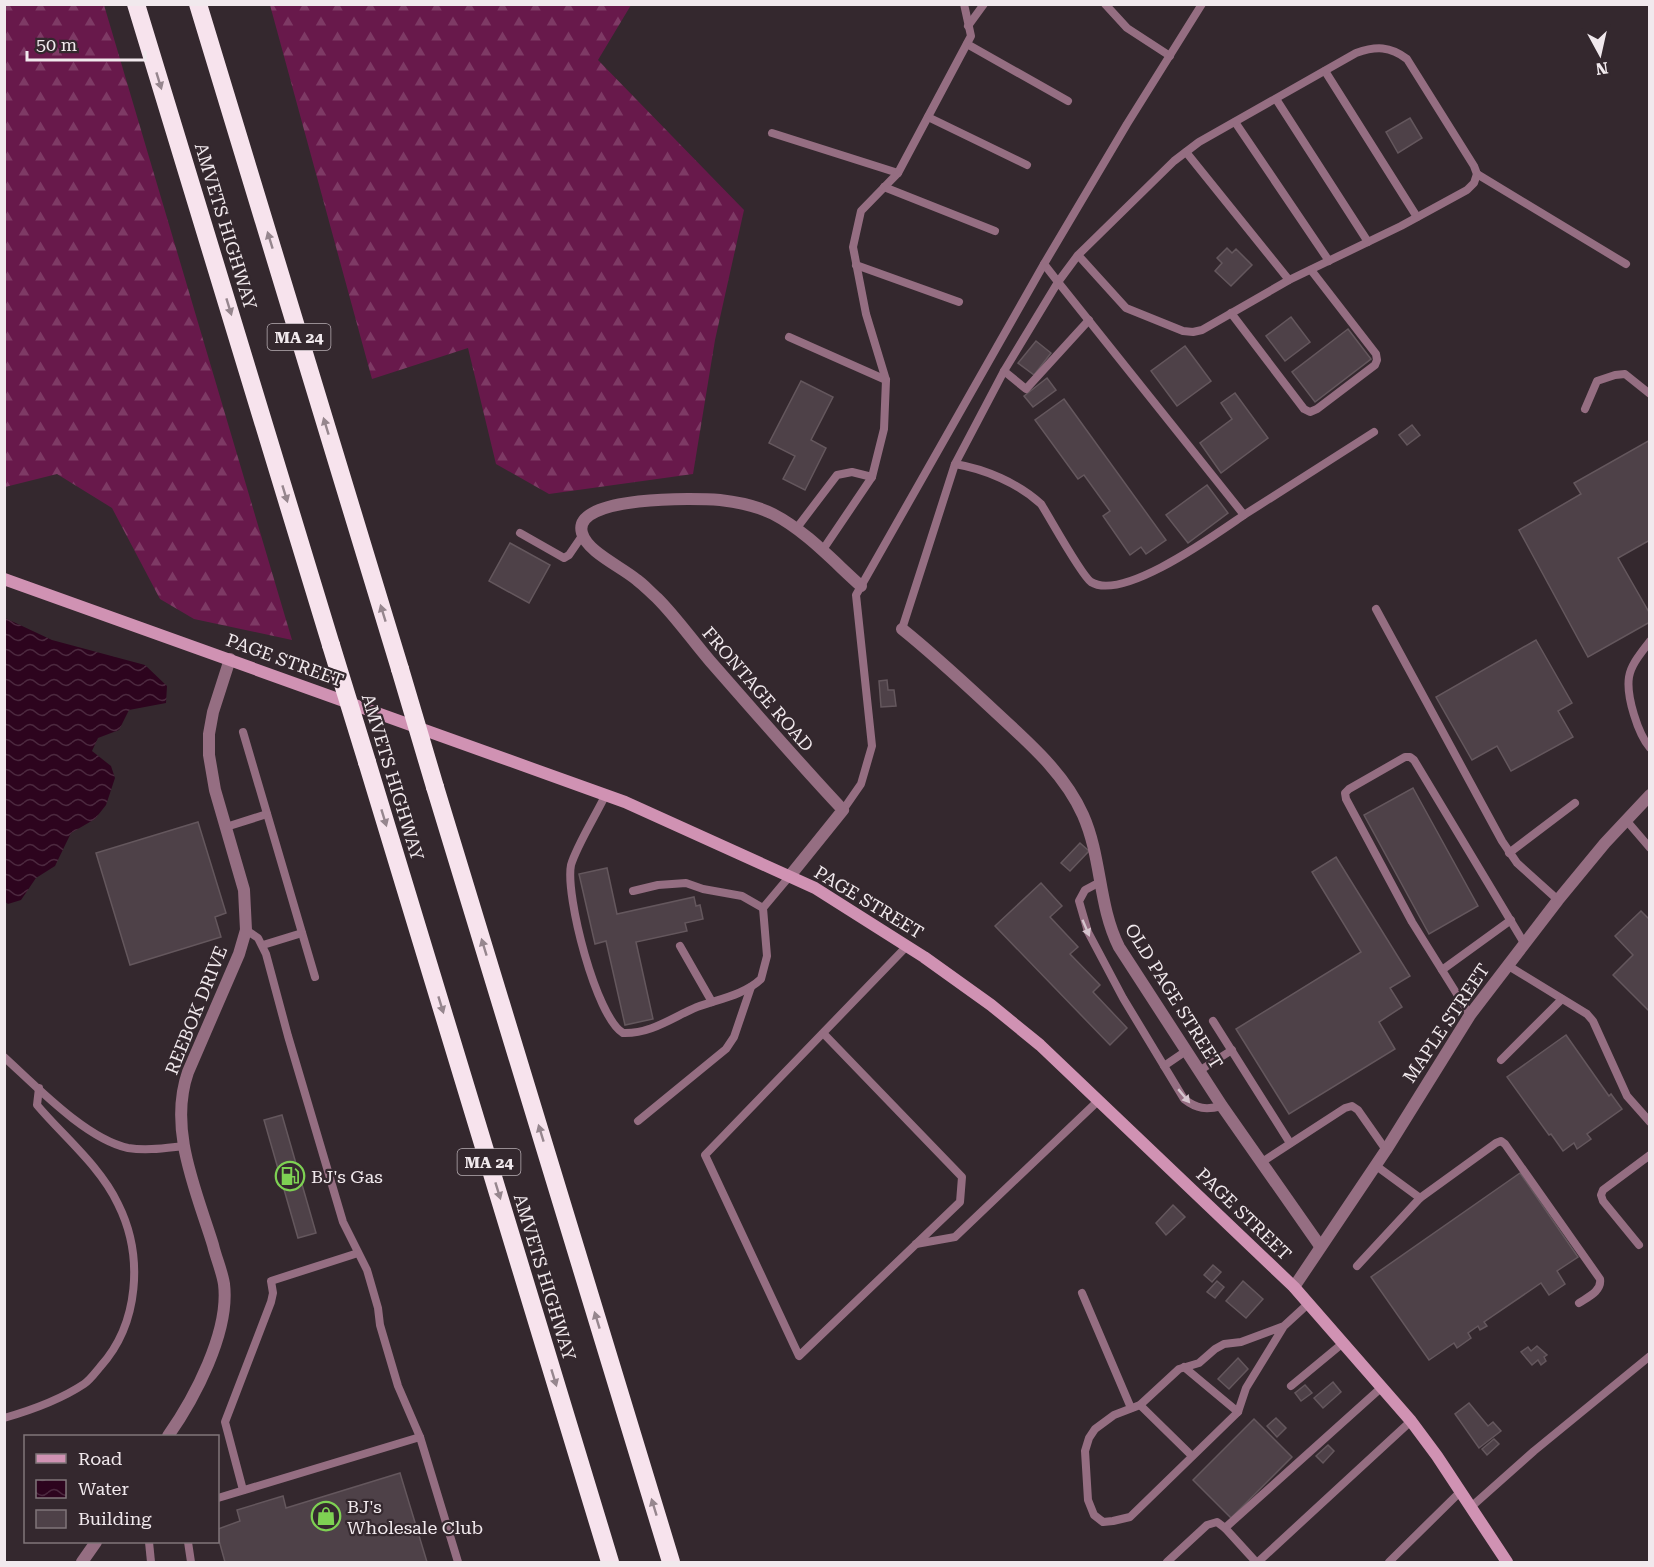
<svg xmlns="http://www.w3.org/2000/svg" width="1654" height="1567" viewBox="0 0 1654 1567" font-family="'Roboto Serif',serif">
<defs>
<pattern id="forest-firs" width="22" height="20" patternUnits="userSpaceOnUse" patternTransform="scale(1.5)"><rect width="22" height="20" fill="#68194b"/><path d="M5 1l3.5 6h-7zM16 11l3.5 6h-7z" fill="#7e3a65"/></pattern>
<pattern id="water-waves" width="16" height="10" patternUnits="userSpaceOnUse" patternTransform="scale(1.5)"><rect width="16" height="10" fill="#2d041e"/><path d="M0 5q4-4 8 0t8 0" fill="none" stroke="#4c293f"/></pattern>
</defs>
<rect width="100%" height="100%" fill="#34282e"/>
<!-- forest -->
<g fill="url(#forest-firs)">
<polygon points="5,4 104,5 292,640 194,619 160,599 112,508 57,474 5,487"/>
<polygon points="270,5 631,5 598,60 744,210 715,340 693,474 549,494 496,464 468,348 372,379"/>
</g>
<!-- water -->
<polygon fill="url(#water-waves)" points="5,618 52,640 145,665 167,686 166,703 129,710 119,730 98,738 92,751 111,766 115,778 106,805 95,819 71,833 55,866 36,878 21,900 8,904 4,901"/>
<!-- building -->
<g fill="#4e4148" stroke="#64575d" stroke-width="1.5">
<polygon points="1410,118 1422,138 1398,153 1386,132"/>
<polygon points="1227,248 1232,253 1236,249 1252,265 1231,286 1215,271 1222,263 1217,258"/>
<polygon points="1291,317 1310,342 1285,361 1266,336"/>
<polygon points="1348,329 1371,359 1315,402 1292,372"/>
<polygon points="1036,341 1051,353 1034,375 1018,363"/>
<polygon points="1185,346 1211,381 1177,406 1151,371"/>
<polygon points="1047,378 1056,390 1033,407 1024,396"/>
<polygon points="801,381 833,397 811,440 826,448 805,490 783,479 795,456 769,443"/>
<polygon points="1235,393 1268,438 1221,473 1200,443 1232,419 1221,403"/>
<polygon points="1064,399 1166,540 1146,554 1141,547 1130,555 1103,516 1110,511 1084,475 1078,479 1035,420"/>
<polygon points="1412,425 1420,435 1407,445 1399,435"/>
<polygon points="1650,440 1650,540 1618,558 1650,614 1650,622 1588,657 1519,530 1581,494 1574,483"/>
<polygon points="1207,485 1228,513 1188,543 1166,515"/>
<polygon points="510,543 550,565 529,603 489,581"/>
<polygon points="1536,640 1572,703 1558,711 1573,737 1511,771 1497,746 1472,760 1436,697"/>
<polygon points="887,680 888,690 894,690 896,706 881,707 879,681"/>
<polygon points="1413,788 1478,906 1429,934 1364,815"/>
<polygon points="198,822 226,913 215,917 221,937 130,965 96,853"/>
<polygon points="1080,843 1089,851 1070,871 1061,863"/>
<polygon points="1336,857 1410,976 1390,988 1402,1007 1379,1022 1395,1049 1289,1114 1236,1029 1361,952 1312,872"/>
<polygon points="607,868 617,914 694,897 696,906 700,905 703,919 685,923 687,931 636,942 653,1019 625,1025 606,941 595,944 579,874"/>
<polygon points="1041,883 1062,906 1050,917 1078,947 1070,954 1100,985 1093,992 1127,1028 1110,1045 995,926"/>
<polygon points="1641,911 1650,920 1650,1012 1613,975 1633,955 1615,936"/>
<polygon points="1566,1035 1609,1096 1611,1094 1622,1109 1587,1134 1591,1139 1577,1149 1574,1143 1563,1151 1551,1134 1549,1135 1507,1077"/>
<polygon points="282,1115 316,1233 298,1238 264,1120"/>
<polygon points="1520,1173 1578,1257 1557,1271 1565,1284 1549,1295 1541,1283 1484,1322 1487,1326 1480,1330 1478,1326 1468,1333 1471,1338 1457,1348 1454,1343 1429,1360 1371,1277"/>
<polygon points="1173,1205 1185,1217 1166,1235 1156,1223"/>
<polygon points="1213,1265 1221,1272 1212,1282 1204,1275"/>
<polygon points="1217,1281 1224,1287 1215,1298 1207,1292"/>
<polygon points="1243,1281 1263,1299 1246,1318 1226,1301"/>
<polygon points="1537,1346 1547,1355 1544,1357 1546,1361 1541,1365 1538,1360 1532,1365 1521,1352 1528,1347 1531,1351"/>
<polygon points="1238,1358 1248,1369 1229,1389 1218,1379"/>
<polygon points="1333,1382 1341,1392 1323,1408 1314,1398"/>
<polygon points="1305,1385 1312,1393 1301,1401 1295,1393"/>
<polygon points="1469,1403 1488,1426 1493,1422 1501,1431 1479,1448 1455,1414"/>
<polygon points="1276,1418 1286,1428 1277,1437 1267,1426"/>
<polygon points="1254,1419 1292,1457 1231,1518 1193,1480"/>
<polygon points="1494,1439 1499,1444 1487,1455 1482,1449"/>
<polygon points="1328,1445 1334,1451 1323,1463 1316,1456"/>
<polygon points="400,1473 427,1562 225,1562 218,1537 218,1529 240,1521 237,1510 283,1496 286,1508"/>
</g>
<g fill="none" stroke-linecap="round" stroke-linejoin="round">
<!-- service -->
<g stroke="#956e82" stroke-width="8">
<polyline points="1105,4 1127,28 1170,56"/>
<polyline points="968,26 984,4"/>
<polyline points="967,44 1068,101"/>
<polyline points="1325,71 1417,217"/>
<polyline points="1276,99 1368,242"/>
<polyline points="928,117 1027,165"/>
<polyline points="1235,122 1329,261"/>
<polyline points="772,133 898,173 861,211 853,247 866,314 886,380 884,429 872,477 822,551"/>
<polyline points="1186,152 1289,280"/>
<polyline points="898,173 971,36 964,4"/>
<polyline points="1477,174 1626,264"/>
<polyline points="884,187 995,231"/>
<path d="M 1078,255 L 1126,308 L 1183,331 L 1193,332 L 1202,330 L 1289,280 L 1401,226 L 1467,190 L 1474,183 L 1477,174 L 1474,166 L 1407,59 C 1390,46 1376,46 1356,53 L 1199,142 L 1174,161 L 1078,255 L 1058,282 L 1044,264 L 1127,124 L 1202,4"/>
<polyline points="856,265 959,302"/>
<polyline points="1231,313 1304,409 1310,412 1317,409 1375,365 1377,360 1376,354 1311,270"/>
<polyline points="789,337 886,380"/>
<polyline points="1004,371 1026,389 1089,320"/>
<polyline points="1585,409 1597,381 1615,375 1625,374 1650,394"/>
<polyline points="955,464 1004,371 1058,282 1244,515 1374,432"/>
<polyline points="796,529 837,475 852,472 872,477"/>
<polyline points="520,533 564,558 569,555 582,536"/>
<polyline points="1376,609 1502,841 1517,863 1558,900"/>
<path d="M 902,629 L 955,464 C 985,469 1018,483 1041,504 C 1050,518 1081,575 1091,582 C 1123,602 1216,534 1244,515"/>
<path d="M 1650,641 C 1642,652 1631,664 1629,677 C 1626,696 1638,734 1650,748"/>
<polyline points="243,732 315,977"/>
<path d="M 606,794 C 597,813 576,847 571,865 C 565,895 596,1017 623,1033 C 651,1034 673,1017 697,1007 C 719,999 744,995 761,979 L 767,956 L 763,908 L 789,877"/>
<polyline points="843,810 861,784 872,746 856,595 1044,264"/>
<polyline points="1626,820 1650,848"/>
<polyline points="226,827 267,814"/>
<polyline points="1509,853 1575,803"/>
<path d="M 1100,882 L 1085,890 L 1079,901 L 1088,932 L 1123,998 L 1184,1099 C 1197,1109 1206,1110 1222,1106"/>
<polyline points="633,891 658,885 686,883 703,889 742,896 763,908"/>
<polyline points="246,930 258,938 266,954 288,1036 343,1222 367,1270 378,1308 380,1325 398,1386 420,1437"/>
<polyline points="263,945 302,933"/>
<polyline points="680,946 712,1002"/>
<polyline points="1507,965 1587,1014 1593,1021 1627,1096 1650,1122"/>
<polyline points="1442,970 1511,920"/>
<polyline points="1470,1015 1412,922 1346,799 1345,793 1349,789 1405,757 1410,757 1414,760 1524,943"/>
<polyline points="1213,1021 1290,1143"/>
<polyline points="823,1033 962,1177 960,1202 799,1356 705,1155 907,946"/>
<path d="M 4,1057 C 36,1086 86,1139 128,1148 C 147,1151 165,1148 184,1146"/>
<polyline points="1501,1060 1562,999"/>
<polyline points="1164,1066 1186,1051"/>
<polyline points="1199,1071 1232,1050"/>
<polyline points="638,1121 726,1049 734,1037 751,987"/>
<polyline points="1262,1162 1345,1108 1352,1106 1358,1110 1386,1150"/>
<path d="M 1375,1165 L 1420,1198 L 1496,1143 L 1501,1141 L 1505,1144 L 1600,1279 C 1602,1291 1588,1297 1579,1303"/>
<polyline points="916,1244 955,1237 1099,1100"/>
<polyline points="1639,1245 1603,1201 1601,1195 1603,1190 1650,1155"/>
<polyline points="1357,1266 1420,1198"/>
<polyline points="1082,1293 1131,1408"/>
<polyline points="1284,1326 1246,1388 1238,1412 1130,1517 1113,1521 1103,1522 1094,1515 1088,1500 1085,1451 1089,1438 1095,1429 1114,1415 1140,1405 1179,1369 1199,1363 1215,1349 1224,1344 1241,1342 1284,1326 1309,1303"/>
<polyline points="1184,1367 1238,1412"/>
<polyline points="1291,1386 1343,1343"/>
<polyline points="1140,1405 1192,1456"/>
<path d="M 4,1418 C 32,1410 60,1400 84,1384 C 90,1380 95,1373 100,1367 C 139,1324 144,1256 118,1204 C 100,1166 64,1137 37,1105 L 39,1088"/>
<polyline points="243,1490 225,1422 271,1302 273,1293 271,1281 358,1253"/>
<polyline points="218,1498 420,1437 458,1562"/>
<polyline points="1471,1507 1534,1451 1650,1356"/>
<polyline points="1225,1528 1382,1387"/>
<polyline points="149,1542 151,1562"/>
<polyline points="188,1542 191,1562"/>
<polyline points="1167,1562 1207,1525 1217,1522 1225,1528 1256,1562"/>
<polyline points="1258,1562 1411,1421"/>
<polyline points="1389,1562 1460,1492"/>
</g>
<!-- minor -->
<g stroke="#956e82" stroke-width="12">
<path d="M 902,629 C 932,653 960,679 988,705 C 1023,738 1063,770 1083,815 C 1102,858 1098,905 1119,947 L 1222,1106 L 1320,1246"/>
<path d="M 789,877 L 843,810 C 797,761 754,711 710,661 C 692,640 676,617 657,598 C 650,592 644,585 637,580 C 622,567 587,552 582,533 C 571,495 698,498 720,500 C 738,502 757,506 773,514 C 806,531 833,561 861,586"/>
<polyline points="1294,1287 1386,1150 1470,1015 1558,900 1605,843 1650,795"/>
<path d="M 168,1436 C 194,1399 230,1332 224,1284 C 222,1271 216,1258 213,1245 C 196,1190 168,1129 188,1072 L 239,954 L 246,930 L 244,890 L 215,790 L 209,755 L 209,734 L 213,712 L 230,659"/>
<polyline points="82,1562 96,1542"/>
</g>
<!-- secondary -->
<polyline stroke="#d092b3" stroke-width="12" points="4,579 625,802 815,888 924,957 991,1005 1040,1045 1294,1287 1411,1421 1437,1456 1507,1562"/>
<!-- motorway -->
<g stroke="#f7e3ed" stroke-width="18">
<polyline points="136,4 331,645"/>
<polyline points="198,4 400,669"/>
<polyline points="367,762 610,1562"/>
<polyline points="435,787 671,1562"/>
</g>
<!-- motorway-bridge -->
<g stroke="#f7e3ed" stroke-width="18">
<polyline points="331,645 367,762"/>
<polyline points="400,669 435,787"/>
</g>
</g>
<!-- one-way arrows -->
<defs><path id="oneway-solid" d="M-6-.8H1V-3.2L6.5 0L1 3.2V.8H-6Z" transform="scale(1.5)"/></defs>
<g fill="#96868e">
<use href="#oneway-solid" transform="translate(159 81) rotate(73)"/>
<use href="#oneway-solid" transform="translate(270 240) rotate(-107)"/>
<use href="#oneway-solid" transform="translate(229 307) rotate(73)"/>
<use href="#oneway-solid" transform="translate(326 426) rotate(-107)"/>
<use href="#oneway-solid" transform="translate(285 494) rotate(73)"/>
<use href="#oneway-solid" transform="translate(383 613) rotate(-107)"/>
<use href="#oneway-solid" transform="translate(384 818) rotate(73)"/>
<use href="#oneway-solid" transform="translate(484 947) rotate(-107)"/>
<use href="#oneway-solid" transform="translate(441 1005) rotate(73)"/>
<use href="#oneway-solid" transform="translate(541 1133) rotate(-107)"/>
<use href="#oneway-solid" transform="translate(498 1191) rotate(73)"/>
<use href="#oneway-solid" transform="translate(597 1320) rotate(-107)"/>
<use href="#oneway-solid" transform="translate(554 1378) rotate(73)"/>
<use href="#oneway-solid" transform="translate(654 1507) rotate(-107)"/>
</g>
<g fill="#d5c4cd">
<use href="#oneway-solid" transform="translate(1086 928) rotate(67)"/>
<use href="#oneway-solid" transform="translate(1184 1096) rotate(50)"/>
</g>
<!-- icons -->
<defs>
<g id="fuel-ring" transform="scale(1.5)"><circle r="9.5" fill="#34282e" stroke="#7ed153" stroke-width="1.5"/><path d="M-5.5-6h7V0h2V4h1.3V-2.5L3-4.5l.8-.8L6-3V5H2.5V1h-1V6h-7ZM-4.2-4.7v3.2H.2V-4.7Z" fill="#7ed153"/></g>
<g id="shop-ring" transform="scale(1.5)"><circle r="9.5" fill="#34282e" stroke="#7ed153" stroke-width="1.5"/><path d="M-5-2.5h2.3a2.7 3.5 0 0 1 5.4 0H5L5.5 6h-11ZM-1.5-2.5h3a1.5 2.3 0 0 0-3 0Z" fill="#7ed153"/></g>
</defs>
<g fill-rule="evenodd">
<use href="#fuel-ring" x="290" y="1176"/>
<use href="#shop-ring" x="326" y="1516"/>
</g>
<g text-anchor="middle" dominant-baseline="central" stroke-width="4.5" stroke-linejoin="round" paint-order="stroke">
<!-- shield labels -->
<g fill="#34282e" stroke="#b8afb4" stroke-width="1.5">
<rect x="267.5" y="324" width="63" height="26" rx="4.5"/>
<rect x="457.5" y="1149" width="63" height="26" rx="4.5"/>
</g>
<g font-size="16" font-weight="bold" fill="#f1e9ed">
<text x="299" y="337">MA 24</text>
<text x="489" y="1162">MA 24</text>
</g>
<!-- street labels -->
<g font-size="18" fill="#f1e9ed" stroke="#34282e">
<text transform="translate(226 226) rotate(73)">AMVETS HIGHWAY</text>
<text transform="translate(285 660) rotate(20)">PAGE STREET</text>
<text transform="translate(758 689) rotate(49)">FRONTAGE ROAD</text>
<text transform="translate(393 777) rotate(73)">AMVETS HIGHWAY</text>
<text transform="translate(869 902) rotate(31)">PAGE STREET</text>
<text transform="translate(1174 996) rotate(58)">OLD PAGE STREET</text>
<text transform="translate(196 1010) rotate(-68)">REEBOK DRIVE</text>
<text transform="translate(1446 1023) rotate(-56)">MAPLE STREET</text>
<text transform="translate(1244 1214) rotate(44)">PAGE STREET</text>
<text transform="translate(545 1277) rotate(73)">AMVETS HIGHWAY</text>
</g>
<!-- poi labels -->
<g font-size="18" fill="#f1e9ed" stroke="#34282e" text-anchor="start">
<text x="311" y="1176">BJ's Gas</text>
<text x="347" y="1506">BJ's<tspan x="347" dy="21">Wholesale Club</tspan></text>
</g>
</g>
<!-- border -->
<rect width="1654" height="1567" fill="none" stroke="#f1e9ed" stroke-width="12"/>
<!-- legend -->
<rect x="24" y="1435" width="195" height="108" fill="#34282e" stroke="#80757a" stroke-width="1.5"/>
<rect x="36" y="1454" width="30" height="9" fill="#d092b3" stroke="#80757a" stroke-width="1.5"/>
<text x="78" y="1465" font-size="18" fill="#f1e9ed">Road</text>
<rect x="36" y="1480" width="30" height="18" fill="url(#water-waves)" stroke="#80757a" stroke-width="1.5"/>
<text x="78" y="1495" font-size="18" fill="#f1e9ed">Water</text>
<rect x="36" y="1510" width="30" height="18" fill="#4e4148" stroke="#80757a" stroke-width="1.5"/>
<text x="78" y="1525" font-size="18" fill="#f1e9ed">Building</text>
<!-- north arrow -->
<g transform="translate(1600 54) rotate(172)" stroke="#34282e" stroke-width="4.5" paint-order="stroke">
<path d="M0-4.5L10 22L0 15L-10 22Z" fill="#f1e9ed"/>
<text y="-9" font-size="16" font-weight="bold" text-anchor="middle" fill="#f1e9ed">N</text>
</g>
<!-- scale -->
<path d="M27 51v9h118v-9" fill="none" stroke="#f1e9ed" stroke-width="3"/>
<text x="36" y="51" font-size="18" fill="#f1e9ed" stroke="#34282e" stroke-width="4.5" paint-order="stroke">50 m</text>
</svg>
